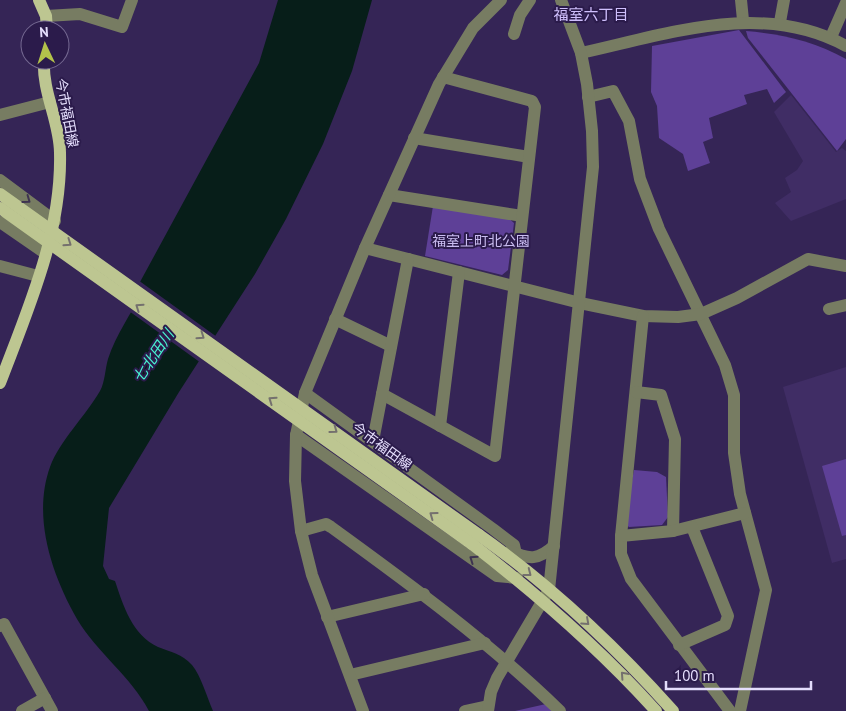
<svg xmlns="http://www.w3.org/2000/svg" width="846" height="711" viewBox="0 0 846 711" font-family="'PT Sans','Noto Sans JP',sans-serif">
<rect width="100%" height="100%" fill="#352556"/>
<!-- built -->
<g fill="#402d65">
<polygon points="791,95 836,152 842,148 846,151 846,199 791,221 775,203 791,192 785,178 797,170 803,161 774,112"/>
<polygon points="846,367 846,559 832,563 783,387"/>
</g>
<!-- green -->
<g fill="#5e4097">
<polygon points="739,30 786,92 774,103 767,89 744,95 747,104 709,118 713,138 703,142 710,163 688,171 683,154 659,138 657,106 651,92 652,46"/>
<path d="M 746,31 C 782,34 814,41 846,59 L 846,139 L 837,151 L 748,38 Z"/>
<polygon points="433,206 507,217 514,223 508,270 502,275 425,256"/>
<polygon points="846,459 846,535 842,536 822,466"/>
<polygon points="634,470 657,472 666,477 668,517 662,525 629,527 624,523"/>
<polygon points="546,704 553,711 515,711"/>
</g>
<!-- water -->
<path fill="#071e19" d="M 278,0 L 372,0 L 352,71 L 323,144 L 286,219 L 255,274 L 179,392 L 109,508 L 103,566 L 109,579 L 115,581 C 123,605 132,635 158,647 C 171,652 182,654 192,665 C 201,676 207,697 213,711 L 149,711 C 131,676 97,653 77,619 C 52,575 32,517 50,467 C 60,440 85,417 100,391 C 105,382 105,369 108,359 C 116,335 131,313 143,292 L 140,282 L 259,63 Z"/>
<!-- pier -->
<polygon fill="#352556" points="138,280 217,337 201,363 129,311 141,291"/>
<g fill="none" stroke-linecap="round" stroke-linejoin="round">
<!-- minor -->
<g stroke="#777c62" stroke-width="12">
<polyline points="741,0 743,20"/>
<polyline points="46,16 80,14 122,27 132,0"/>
<polyline points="780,22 784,0"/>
<polyline points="514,34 520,15 530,0"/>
<polyline points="831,37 846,3"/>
<path d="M 581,53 C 668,34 762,0 846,46"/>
<polyline points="588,97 613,91 629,121 640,179 659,229 725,365 734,395 734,453 740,494 766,590 740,711"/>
<polyline points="0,115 50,102"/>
<polyline points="414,138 529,157"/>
<polyline points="0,180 55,221"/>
<polyline points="389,195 522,216"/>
<polyline points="0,222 45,253"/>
<polyline points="365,248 580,303 643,316 678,317 701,314 737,298 808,259 846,266"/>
<polyline points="0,266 38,276"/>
<polyline points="829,309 846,305"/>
<polyline points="643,316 621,536 621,554 631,579 730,711"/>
<polyline points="335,319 391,346"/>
<polyline points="636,392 661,395 675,439 673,531"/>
<polyline points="305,393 493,529 514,545 516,554"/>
<polyline points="382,394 495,456 535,107 532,101 443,77"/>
<polyline points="440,426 459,272"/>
<polyline points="296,435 497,576 517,578"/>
<polyline points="373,441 408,259"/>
<path d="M 301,531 L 326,524 L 331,527 C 411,585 489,642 560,711"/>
<polyline points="621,536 673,531 745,513"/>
<path d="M 510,551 C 530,560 538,560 554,546"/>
<polyline points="327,617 424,594"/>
<polyline points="0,626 4,624 52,711"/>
<polyline points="679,645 725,625 728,616 692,527"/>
<polyline points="350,675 485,643"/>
<polyline points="22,711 45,698"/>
<polyline points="363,711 312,575 301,531 295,481 296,435 305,393 365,248 439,84 473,28 501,0"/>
<polyline points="465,711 488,706"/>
<polyline points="488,711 491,692 497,678 549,590 593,167 592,131 587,84 581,53 561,0"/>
</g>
<!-- major -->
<g stroke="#bdc691" stroke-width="12">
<polyline points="39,0 46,16 47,30"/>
<path d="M 0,383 C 28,309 62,233 60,153 C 60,122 42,92 44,60"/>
<path d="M 479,535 C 550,585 615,646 673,711"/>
<path d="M 472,544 C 538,595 600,649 656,711"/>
</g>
<!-- major-bridge -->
<g stroke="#bdc691" stroke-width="12">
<polyline points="0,194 479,535"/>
<polyline points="0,208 472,544"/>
</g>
</g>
<!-- one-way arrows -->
<defs><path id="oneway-chevron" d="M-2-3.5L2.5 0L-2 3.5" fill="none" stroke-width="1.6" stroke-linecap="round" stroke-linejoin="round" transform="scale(1.25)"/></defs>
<g stroke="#3e3351">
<use href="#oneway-chevron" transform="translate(27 200) rotate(36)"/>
<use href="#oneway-chevron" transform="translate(473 559) rotate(-145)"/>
</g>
<g stroke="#74706e">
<use href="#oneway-chevron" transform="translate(68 243) rotate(35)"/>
<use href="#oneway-chevron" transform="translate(139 307) rotate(-145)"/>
<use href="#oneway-chevron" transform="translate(201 336) rotate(35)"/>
<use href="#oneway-chevron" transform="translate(272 400) rotate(-145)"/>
<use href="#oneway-chevron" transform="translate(334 430) rotate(36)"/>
<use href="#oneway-chevron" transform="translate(433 515) rotate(-144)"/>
<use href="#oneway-chevron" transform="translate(528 573) rotate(38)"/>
<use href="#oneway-chevron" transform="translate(586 622) rotate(42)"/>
<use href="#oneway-chevron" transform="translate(624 675) rotate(-132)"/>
</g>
<g text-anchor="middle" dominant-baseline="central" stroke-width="4" stroke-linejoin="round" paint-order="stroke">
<!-- street labels -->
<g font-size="14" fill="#e4ddfc" stroke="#2b1b4b">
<text transform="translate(67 113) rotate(79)">今市福田線</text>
<text transform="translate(382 446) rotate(36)">今市福田線</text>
</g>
<!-- park labels -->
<g font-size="14" fill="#cabdf1" stroke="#2b1b4b">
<text x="481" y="241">福室上町北公園</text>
</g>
<!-- neighbourhood labels -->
<g font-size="15" fill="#cfbffc" stroke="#2b1b4b">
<text x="591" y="14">福室六丁目</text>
</g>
<!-- water labels -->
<g font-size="15" font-style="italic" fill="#47f3d1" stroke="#2b1b4b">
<text transform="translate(153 356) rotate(-56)">七北田川</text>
</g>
</g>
<!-- north arrow -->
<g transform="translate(45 45) rotate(356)"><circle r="24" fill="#2b1b4b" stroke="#756992"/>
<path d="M0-4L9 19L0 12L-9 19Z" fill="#b3c24b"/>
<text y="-8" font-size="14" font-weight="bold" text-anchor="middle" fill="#e4ddfc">N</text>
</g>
<!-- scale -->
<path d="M666 681v8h145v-8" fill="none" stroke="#e4ddfc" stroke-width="2.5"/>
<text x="674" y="681" font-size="15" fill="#e4ddfc" stroke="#2b1b4b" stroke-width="4" paint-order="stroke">100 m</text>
</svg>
